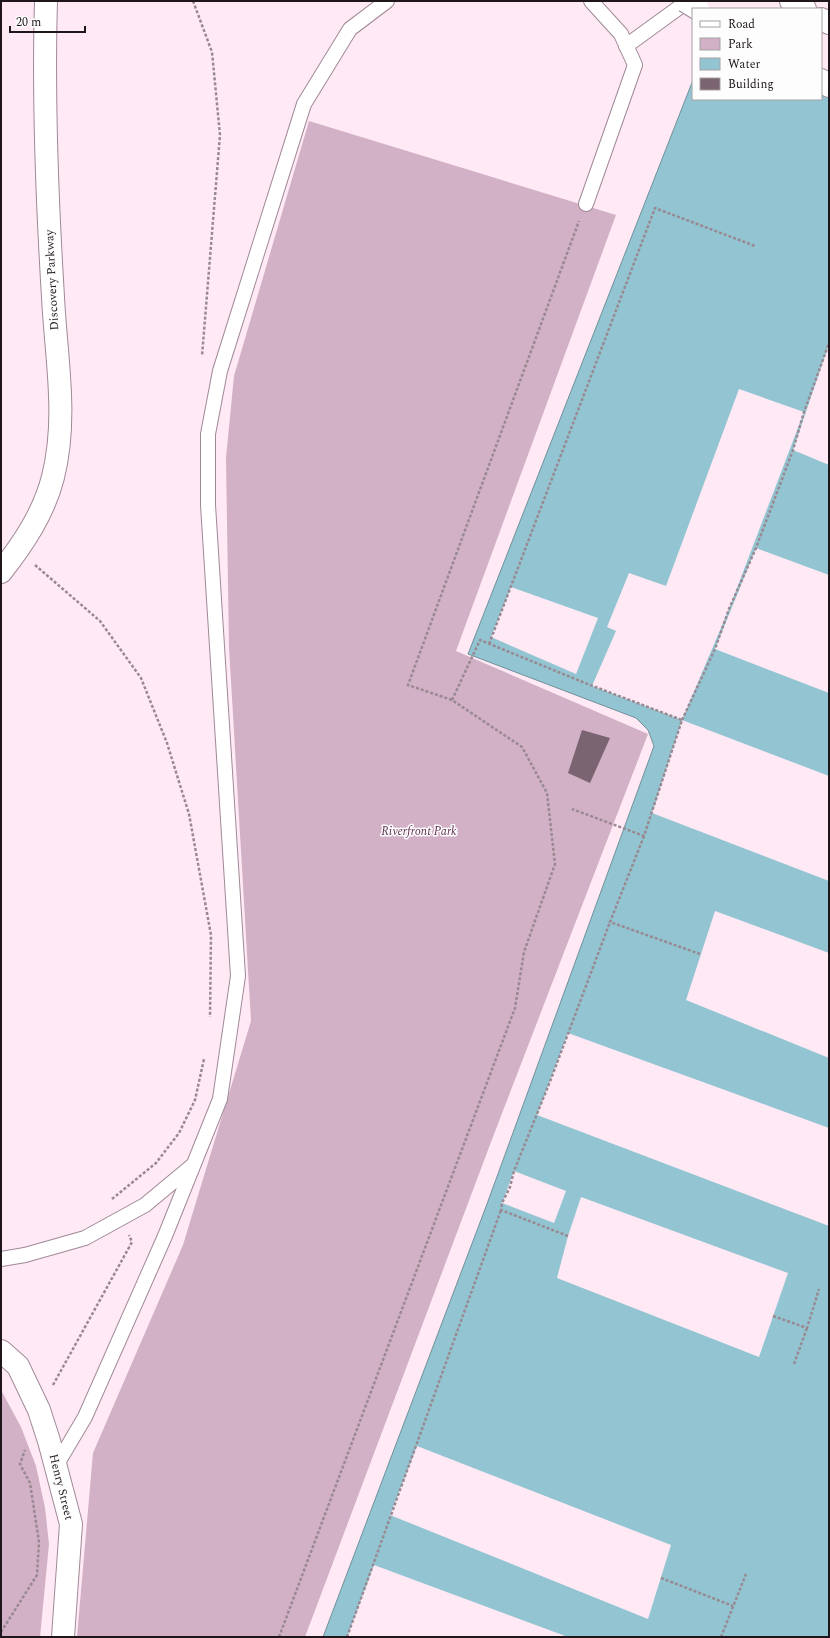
<svg xmlns="http://www.w3.org/2000/svg" width="830" height="1638" viewBox="0 0 830 1638" font-family="Spectral,serif">
<rect width="100%" height="100%" fill="#fee9f5"/>
<!-- green -->
<g fill="#d2b0c5">
<polygon points="309,121 616,215 456,651 648,734 491,1142 305,1637 77,1637 93,1453 183,1245 251,1021 229,647 226,458 234,376"/>
<polygon points="1,1390 21,1427 36,1466 45,1508 49,1544 40,1637 1,1637"/>
</g>
<!-- water -->
<polygon fill="#92c5d1" stroke="#6f909a" points="829,1 829,1637 323,1637 487,1204 654,746 648,730 636,718 468,654 693,80 693,99 821,99 821,9"/>
<!-- pier -->
<g fill="#fee9f5">
<polygon points="739,1 829,1 829,88 821,82 821,9 733,9"/>
<polygon points="829,344 829,465 793,450"/>
<polygon points="739,389 804,412 729,609 682,720 829,776 829,881 652,813 682,720 592,686 616,631 607,627 629,573 666,586"/>
<polygon points="756,548 829,575 829,693 715,649"/>
<polygon points="511,587 598,618 576,674 491,637"/>
<polygon points="715,911 829,953 829,1058 686,1000"/>
<polygon points="568,1033 829,1128 829,1226 537,1115"/>
<polygon points="514,1171 566,1191 554,1223 502,1203"/>
<polygon points="581,1197 788,1273 759,1357 557,1278 568,1236"/>
<polygon points="417,1446 671,1545 648,1619 390,1515"/>
<polygon points="374,1565 568,1637 347,1637"/>
</g>
<!-- building -->
<polygon fill="#7a6471" points="582,730 610,738 590,783 568,773"/>
<g fill="none" stroke-linecap="round" stroke-linejoin="round">
<!-- service casing -->
<g stroke="#a08997" stroke-width="16">
<g id="service">
<polyline points="626,46 688,1"/>
<polyline points="586,204 635,65 621,34 591,1"/>
<polyline points="1,1259 25,1255 85,1238 145,1205 192,1166"/>
<polyline points="56,1466 85,1417 165,1236 220,1099 238,976 208,505 208,434 220,371 304,104 350,29 387,1"/>
</g>
</g>
<!-- minor casing -->
<g stroke="#a08997" stroke-width="24">
<polyline id="minor" points="1,1351 18,1366 39,1410 49,1441 71,1524 63,1637"/>
</g>
<!-- tertiary casing -->
<g stroke="#a08997" stroke-width="24">
<path id="tertiary" d="M 1,572 C 23,544 44,513 53,477 C 68,417 56,358 53,297 C 47,199 43,100 46,1"/>
</g>
<!-- trunk casing -->
<g stroke="#a08997" stroke-width="24">
<g id="trunk">
<polyline points="791,1 805,9"/>
<polyline points="821,19 829,23"/>
<polyline points="821,80 829,86"/>
</g>
</g>
<!-- path -->
<g stroke="#988992" stroke-width="2.5" stroke-dasharray="3 2" stroke-linecap="butt">
<polyline points="193,1 212,52 220,135 202,356"/>
<polyline points="35,565 100,621 141,678 167,743 189,814 211,935 210,1017"/>
<polyline points="489,644 655,208 755,246"/>
<polyline points="452,700 480,640 585,683 682,720 644,836 572,809"/>
<polyline points="682,720 715,649 729,609 756,548 793,450 804,412 829,343"/>
<polyline points="644,836 610,922 700,954"/>
<polyline points="112,1199 156,1163 179,1133 195,1100 204,1059"/>
<polyline points="568,1236 501,1210 502,1203 510,1187 514,1171 551,1079 610,922"/>
<polyline points="773,1316 807,1328 819,1289"/>
<polyline points="794,1364 807,1328"/>
<polyline points="53,1385 132,1242 129,1235"/>
<polyline points="661,1578 733,1606"/>
<polyline points="1,1632 37,1575 39,1542 30,1483 20,1464 25,1450"/>
<polyline points="279,1637 515,1008 524,952 555,864 547,793 522,747 452,700 408,685 579,221"/>
<polyline points="347,1637 501,1210"/>
<polyline points="721,1637 746,1574"/>
</g>
<!-- service -->
<use href="#service" stroke="#fff" stroke-width="14"/>
<!-- minor -->
<use href="#minor" stroke="#fff" stroke-width="22"/>
<!-- tertiary -->
<use href="#tertiary" stroke="#fff" stroke-width="22"/>
<!-- trunk -->
<use href="#trunk" stroke="#fff" stroke-width="22"/>
<!-- trunk-bridge casing -->
<g stroke="#a08997" stroke-width="24" stroke-linecap="butt">
<polyline id="trunk-bridge" points="685,1 698,9"/>
</g>
<!-- trunk-bridge -->
<use href="#trunk-bridge" stroke="#fff" stroke-width="22"/>
</g>
<g text-anchor="middle" dominant-baseline="central" stroke-width="3" stroke-linejoin="round" paint-order="stroke">
<!-- street labels -->
<g font-size="12" fill="#1e161b" stroke="#fdfdfd">
<text transform="translate(52 280) rotate(-93)">Discovery Parkway</text>
<text transform="translate(61 1487) rotate(76)">Henry Street</text>
</g>
<!-- park labels -->
<g font-size="12" font-style="italic" fill="#612f51" stroke="#fdfdfd">
<text x="419" y="831">Riverfront Park</text>
</g>
</g>
<!-- border -->
<rect width="830" height="1638" fill="none" stroke="#1e161b" stroke-width="4"/>
<!-- legend -->
<rect x="692" y="8" width="130" height="92" fill="#fdfdfd" stroke="#a4a1a3"/>
<rect x="700" y="21" width="20" height="6" fill="#ffffff" stroke="#a4a1a3"/>
<text x="728" y="28" font-size="12" fill="#1e161b">Road</text>
<rect x="700" y="38" width="20" height="12" fill="#d2b0c5" stroke="#a4a1a3"/>
<text x="728" y="48" font-size="12" fill="#1e161b">Park</text>
<rect x="700" y="58" width="20" height="12" fill="#92c5d1" stroke="#a4a1a3"/>
<text x="728" y="68" font-size="12" fill="#1e161b">Water</text>
<rect x="700" y="78" width="20" height="12" fill="#7a6471" stroke="#a4a1a3"/>
<text x="728" y="88" font-size="12" fill="#1e161b">Building</text>
<!-- scale -->
<path d="M10 26v6h75v-6" fill="none" stroke="#1e161b" stroke-width="2"/>
<text x="16" y="26" font-size="12" fill="#1e161b" stroke="#fdfdfd" stroke-width="3" paint-order="stroke">20 m</text>
</svg>
